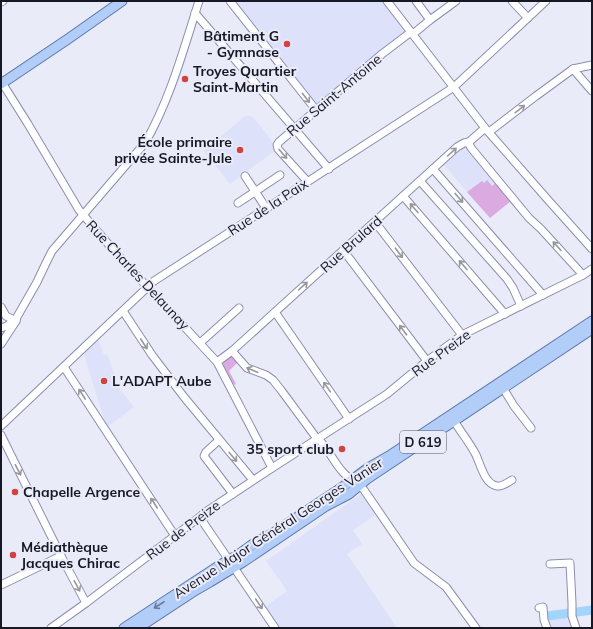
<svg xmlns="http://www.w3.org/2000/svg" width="593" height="629" viewBox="0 0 593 629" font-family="Mulish,sans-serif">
<rect width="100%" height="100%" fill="#eaebf9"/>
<!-- built -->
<g fill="#dee1fa">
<polygon points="232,1 382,1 404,30 404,33 316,107 262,38 262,35 259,31 255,31"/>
<polygon points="245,116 251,116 259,124 274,144 273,145 276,150 230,184 204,151"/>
<polygon points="465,145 511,201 490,218 443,164"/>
<polygon points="98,339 104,355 107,354 119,388 134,407 107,427 105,422 84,355 86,352 86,350"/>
<polygon points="361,494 375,515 353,530 362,544 347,554 397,628 272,628 265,607 287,591 266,561"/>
<polygon points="568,615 573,628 548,628 546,617"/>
</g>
<!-- green -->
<g fill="#daaae1">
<polygon points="487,180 492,186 496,183 511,201 490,218 467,192 482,181 484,183"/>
<polygon points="231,356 233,356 238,362 229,371 236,384 234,385 224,367 223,363 226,360"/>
</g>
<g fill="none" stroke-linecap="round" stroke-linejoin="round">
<!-- river -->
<polyline stroke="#a1d5f9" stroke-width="9" points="547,616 592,610"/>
<!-- minor casing -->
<g stroke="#8b8ead" stroke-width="9">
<g id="minor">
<polyline points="230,1 316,110"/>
<polyline points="387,1 485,128 549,201 592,249"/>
<polyline points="416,1 430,20"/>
<polyline points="512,1 528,18"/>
<polyline points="1,2 3,1"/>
<polyline points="195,13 329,169"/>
<polyline points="413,34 430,20 456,1"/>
<polyline points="573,69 592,91"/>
<polyline points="1,81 28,124 79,210 116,253 217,362 272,468"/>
<polyline points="489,132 536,96 573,69 592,65"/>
<polyline points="469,142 470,146 472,149 529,218 541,229 583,275"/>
<polyline points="433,169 543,295"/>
<polyline points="245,176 266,208"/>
<polyline points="307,181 278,149 277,145 279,142 382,54 411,32"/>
<polyline points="420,181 507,279 513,288 521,306"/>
<polyline points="403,196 505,314"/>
<polyline points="238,203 280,175"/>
<polyline points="375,222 462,335"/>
<polyline points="343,250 427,361"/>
<polyline points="1,307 6,316 16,321"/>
<polyline points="123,311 152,355 184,397 253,480"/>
<polyline points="275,312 349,419"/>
<polyline points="1,328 7,326 14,320"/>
<polyline points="200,343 239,308"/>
<path d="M 1,344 L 16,321 L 17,317 L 37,282 L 46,263 L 52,251 L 145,143 C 170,100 184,48 199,1"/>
<path d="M 232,351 L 247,368 L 266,375 L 273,380 L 281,390 L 315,436 C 327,445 332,460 342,471 C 348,479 358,482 364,490 L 414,563 L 446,587 L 476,628"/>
<polyline points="217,362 232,351 457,147 464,143 469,142 485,128"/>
<polyline points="64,367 175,536"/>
<polyline points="503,388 514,406 531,428"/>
<path d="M 454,421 C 461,432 469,442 475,453 C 480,462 484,484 497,486 C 502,487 507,483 512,480"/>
<polyline points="1,426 154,281 454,87 546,1"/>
<polyline points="1,435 61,556 86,603"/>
<polyline points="219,440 206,452 204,456 233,494"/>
<path d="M 201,516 L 203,522 C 227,557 251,593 275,628"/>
<polyline points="550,564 570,563 572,603 572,616 576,628"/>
<polyline points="1,585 61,556"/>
<polyline points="539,608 543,607 544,620 547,628"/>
<polyline points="51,628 86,603 201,516 204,513 272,468 387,394 427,361 462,335 583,275 592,269"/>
</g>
</g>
<!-- major casing -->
<g stroke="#5b78ab" stroke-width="11">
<g id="major">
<polyline points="1,84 68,39 122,1"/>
<polyline points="124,628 220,565 238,555 256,542 272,534 344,486 368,468 389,456 592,321"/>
<polyline points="138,628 196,590 210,582 243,562 326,506 349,494 367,479 592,329"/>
</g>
</g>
<!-- minor -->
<use href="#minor" stroke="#fff" stroke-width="7"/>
<!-- major -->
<use href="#major" stroke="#b2cdf8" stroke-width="9"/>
</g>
<!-- one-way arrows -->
<defs><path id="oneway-shaft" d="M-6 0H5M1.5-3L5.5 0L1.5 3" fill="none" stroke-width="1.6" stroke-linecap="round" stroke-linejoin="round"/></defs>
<g stroke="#97979c">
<use href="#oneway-shaft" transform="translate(306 98) rotate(52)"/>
<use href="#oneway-shaft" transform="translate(520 109) rotate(-38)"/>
<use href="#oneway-shaft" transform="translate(452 152) rotate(-42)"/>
<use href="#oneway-shaft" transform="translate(283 154) rotate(50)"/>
<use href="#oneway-shaft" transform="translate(459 198) rotate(49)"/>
<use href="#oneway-shaft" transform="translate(414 208) rotate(-131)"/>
<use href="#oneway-shaft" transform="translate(557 246) rotate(-132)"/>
<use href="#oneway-shaft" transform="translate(399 253) rotate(53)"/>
<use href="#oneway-shaft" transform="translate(463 265) rotate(-131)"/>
<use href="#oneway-shaft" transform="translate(303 286) rotate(-42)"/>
<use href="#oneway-shaft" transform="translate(403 330) rotate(-127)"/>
<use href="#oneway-shaft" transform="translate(144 344) rotate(57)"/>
<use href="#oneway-shaft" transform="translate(252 370) rotate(-157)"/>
<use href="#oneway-shaft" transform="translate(327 387) rotate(-125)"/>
<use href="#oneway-shaft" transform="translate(82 394) rotate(-123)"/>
<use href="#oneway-shaft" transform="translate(233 457) rotate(50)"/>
<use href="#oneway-shaft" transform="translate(18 470) rotate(63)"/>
<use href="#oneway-shaft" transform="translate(154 503) rotate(-123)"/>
<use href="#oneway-shaft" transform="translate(77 586) rotate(62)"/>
<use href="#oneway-shaft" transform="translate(259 604) rotate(56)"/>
</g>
<use stroke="#6c7c99" href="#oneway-shaft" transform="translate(159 605) rotate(147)"/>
<!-- markers -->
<g fill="#d14241" stroke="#eaebf9" stroke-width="1.5">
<circle cx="287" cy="44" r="4"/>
<circle cx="185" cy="79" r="4"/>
<circle cx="240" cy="150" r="4"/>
<circle cx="104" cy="381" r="4"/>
<circle cx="342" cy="449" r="4"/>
<circle cx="15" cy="492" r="4"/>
<circle cx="13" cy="555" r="4"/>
</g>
<g text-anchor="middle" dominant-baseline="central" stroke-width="4" stroke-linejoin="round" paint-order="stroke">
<!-- shield labels -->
<rect fill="#eaebf9" stroke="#565764" stroke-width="1" x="400" y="431" width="46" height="22" rx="3"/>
<g font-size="13" font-weight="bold" fill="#171824">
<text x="423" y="442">D 619</text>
</g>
<!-- poi labels -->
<g font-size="14" font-weight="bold" fill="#171824" stroke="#eaebf9" text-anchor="start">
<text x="279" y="36" text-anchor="end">Bâtiment G<tspan x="279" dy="16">- Gymnase</tspan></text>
<text x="193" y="71">Troyes Quartier<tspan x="193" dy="16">Saint-Martin</tspan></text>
<text x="232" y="142" text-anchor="end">École primaire<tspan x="232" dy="16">privée Sainte-Jule</tspan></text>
<text x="112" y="381">L'ADAPT Aube</text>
<text x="334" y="449" text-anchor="end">35 sport club</text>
<text x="23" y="492">Chapelle Argence</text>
<text x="21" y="547">Médiathèque<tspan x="21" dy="16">Jacques Chirac</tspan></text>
</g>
<!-- street labels -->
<g font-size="14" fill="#171824" stroke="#eaebf9">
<text transform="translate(334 95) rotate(-40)">Rue Saint-Antoine</text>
<text transform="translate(268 207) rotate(-33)">Rue de la Paix</text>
<text transform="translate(351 244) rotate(-42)">Rue Brulard</text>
<text transform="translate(138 275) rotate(47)">Rue Charles Delaunay</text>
<text transform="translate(441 353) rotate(-36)">Rue Preize</text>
<text transform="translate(278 528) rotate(-33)">Avenue Major Général Georges Vanier</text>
<text transform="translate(183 530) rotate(-37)">Rue de Preize</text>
</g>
</g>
<!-- border -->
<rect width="593" height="629" fill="none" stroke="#171824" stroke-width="4"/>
</svg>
